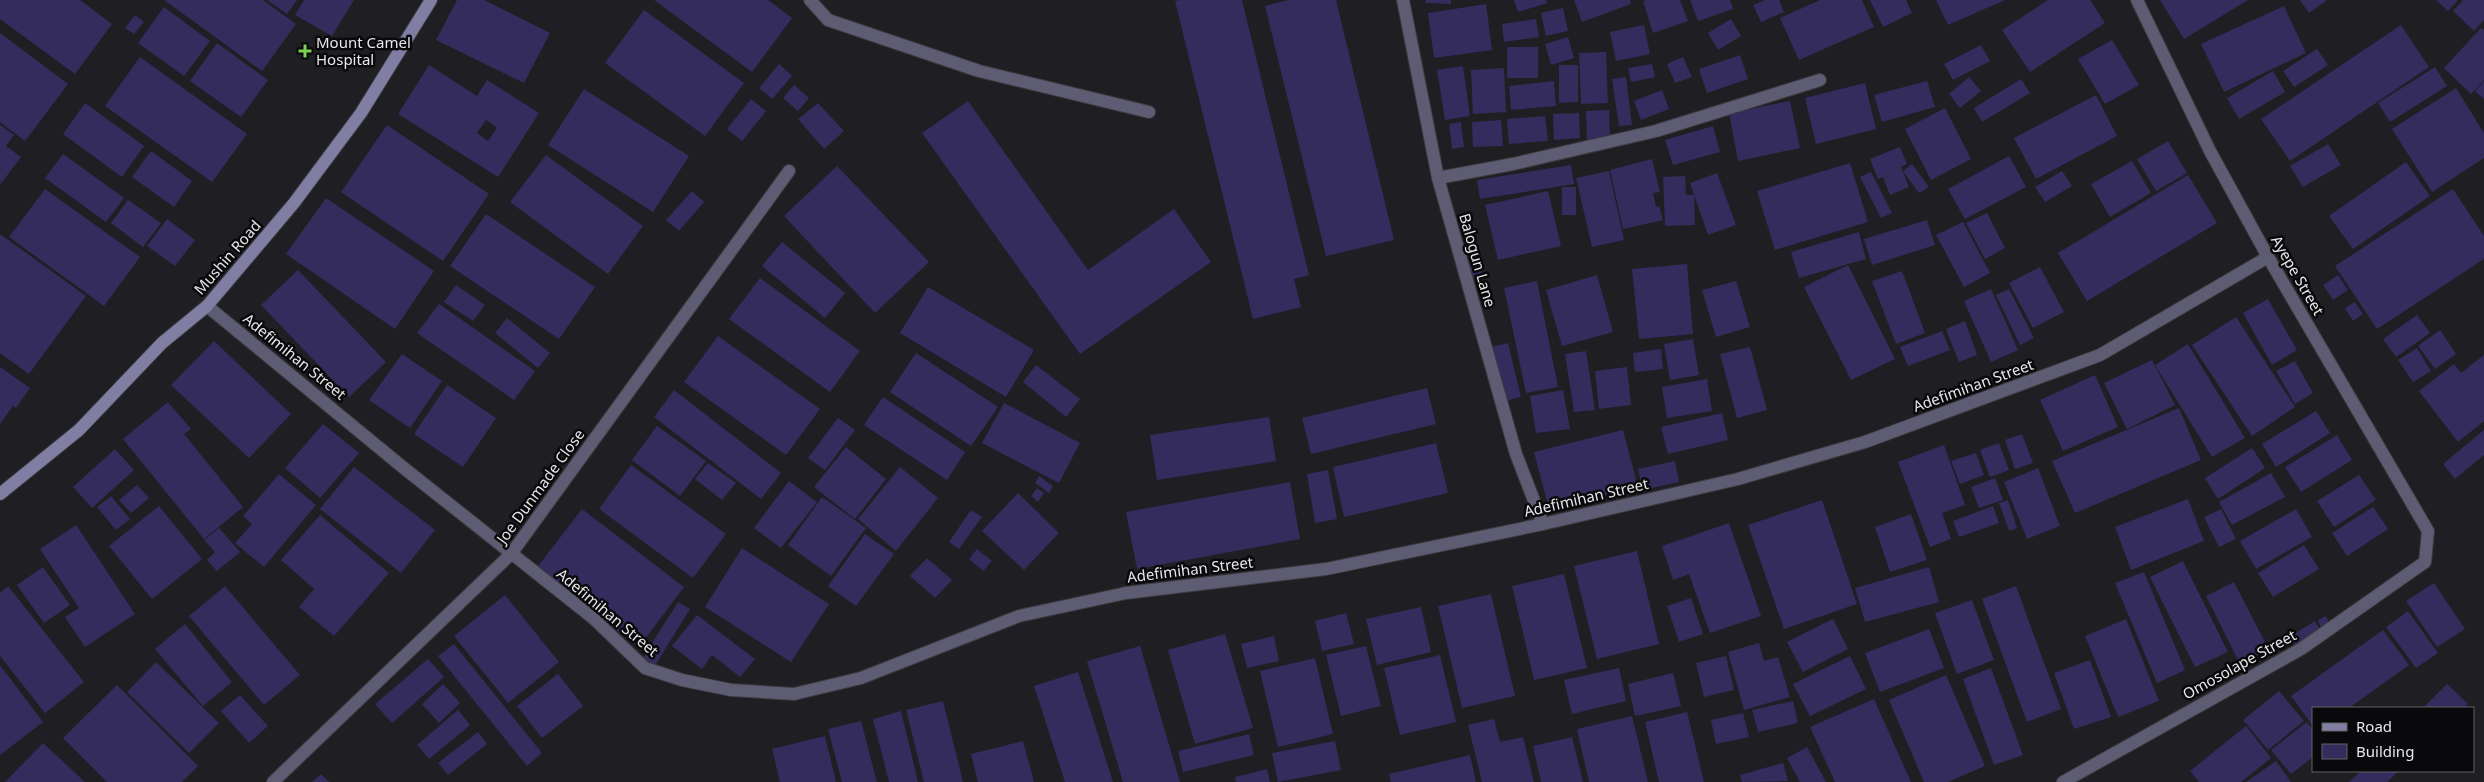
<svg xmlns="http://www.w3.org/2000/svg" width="2484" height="782" viewBox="0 0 2484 782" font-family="'Noto Sans',sans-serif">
<rect width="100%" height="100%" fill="#1f1e23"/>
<!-- building -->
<g fill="#332c5d" fill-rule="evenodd">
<polygon points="0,0 80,0 112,24 75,74 0,19"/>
<polygon points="164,0 263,0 296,24 262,71"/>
<polygon points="267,0 297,0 287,14"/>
<polygon points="304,0 354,0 332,36 295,15"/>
<polygon points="457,0 484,0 550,33 524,83 436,40"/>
<polygon points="654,0 768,0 792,18 752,72"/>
<polygon points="1181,0 1242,0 1309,275 1294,279 1301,307 1253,319 1175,1"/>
<polygon points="1288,0 1336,0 1394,240 1326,256 1265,6"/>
<polygon points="1426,0 1451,0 1451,4 1425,3"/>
<polygon points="1514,0 1546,0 1547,3 1518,12"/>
<polygon points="1574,0 1630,0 1631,4 1582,22"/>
<polygon points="1647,0 1680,0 1688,21 1653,33 1643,1"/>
<polygon points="1690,0 1730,0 1733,9 1698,21"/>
<polygon points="1765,0 1779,0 1784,12 1761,22 1753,5"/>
<polygon points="1820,0 1862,0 1874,27 1799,60 1780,18"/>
<polygon points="1870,0 1906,0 1912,13 1883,27"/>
<polygon points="1936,0 2005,0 1948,25"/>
<polygon points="2048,0 2090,0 2105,23 2030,72 2002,30"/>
<polygon points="2160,0 2248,0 2184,39"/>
<polygon points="2300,0 2327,0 2309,13"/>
<polygon points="2436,0 2458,0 2448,11"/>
<polygon points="2463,0 2484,0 2484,20 2474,31 2453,11"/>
<polygon points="1486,4 1492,50 1434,58 1428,13"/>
<polygon points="2284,6 2306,53 2224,92 2201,44"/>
<polygon points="164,7 210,41 184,76 138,43"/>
<polygon points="1563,8 1568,31 1546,36 1541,13"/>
<polygon points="644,10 744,83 705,136 605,63"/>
<polygon points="135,15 144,22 134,34 125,28"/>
<polygon points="1536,19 1539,37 1504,42 1502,24"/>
<polygon points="1731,19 1741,36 1718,50 1708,33"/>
<polygon points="1644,25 1650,54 1616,61 1610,32"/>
<polygon points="2401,25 2429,67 2290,161 2261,119"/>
<polygon points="2481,28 2484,30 2484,80 2471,94 2444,68"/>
<polygon points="0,33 68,84 25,141 0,122"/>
<polygon points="1568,37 1574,58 1551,65 1545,44"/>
<polygon points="2112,40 2139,85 2105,104 2078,59"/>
<polygon points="217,43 268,80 241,117 190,81"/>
<polygon points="1981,45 1990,61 1953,80 1944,64"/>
<rect x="1507" y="47" width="31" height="31"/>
<polygon points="2317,49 2328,65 2294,87 2283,71"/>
<polygon points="1606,52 1608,103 1581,104 1579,53"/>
<polygon points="1740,55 1748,79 1707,93 1699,69"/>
<polygon points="140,57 247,134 212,182 105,106"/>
<polygon points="1683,57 1692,77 1675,83 1667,64"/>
<polygon points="779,64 792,76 772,99 759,88"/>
<polygon points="1652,64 1655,77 1631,82 1628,68"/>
<path d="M 429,65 L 477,96 L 487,80 L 539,113 L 498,177 L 398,114 ZM 486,120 L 497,128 L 488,141 L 477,133 Z"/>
<polygon points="1559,65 1578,65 1578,102 1559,103"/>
<polygon points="1463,66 1470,116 1445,120 1437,70"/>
<polygon points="2435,67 2447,86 2390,122 2378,103"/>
<polygon points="1504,68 1506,112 1473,114 1471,70"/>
<polygon points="2273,71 2285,92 2239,119 2227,98"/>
<polygon points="1626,77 1632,125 1619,126 1612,79"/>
<polygon points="1969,77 1981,91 1960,108 1949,94"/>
<polygon points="2021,79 2030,93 1982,122 1974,108"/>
<polygon points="1554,81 1556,106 1511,110 1509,86"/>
<polygon points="1927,81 1935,107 1882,122 1874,95"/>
<polygon points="2484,81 2484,99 2475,91"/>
<polygon points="1865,83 1876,129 1816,144 1805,98"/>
<polygon points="794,85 809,98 798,111 783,98"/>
<polygon points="2456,88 2484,133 2484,158 2432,192 2392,129"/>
<polygon points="584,89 689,156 653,212 548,145"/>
<polygon points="1662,90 1669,109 1641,120 1634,101"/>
<polygon points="2096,95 2117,136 2036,179 2014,138"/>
<polygon points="751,99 766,111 742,141 727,129"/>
<polygon points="968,101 1088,270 1174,209 1211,262 1080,354 922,133"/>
<polygon points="1790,101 1800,148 1738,161 1729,113"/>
<polygon points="85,103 144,146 122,177 63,134"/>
<polygon points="818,103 844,131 824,149 798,119"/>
<polygon points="1945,108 1971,159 1931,180 1905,129"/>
<polygon points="1609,110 1610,138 1587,140 1586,111"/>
<polygon points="1579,113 1580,138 1554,140 1553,114"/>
<polygon points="1545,116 1548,141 1509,144 1507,119"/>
<polygon points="1501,120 1503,146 1473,147 1472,122"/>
<polygon points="1461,122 1464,147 1452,149 1449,124"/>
<polygon points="0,125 14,135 6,146 21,157 0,185"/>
<polygon points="387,125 489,194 443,261 341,192"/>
<polygon points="1713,126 1720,152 1673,165 1665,140"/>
<polygon points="2168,141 2187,173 2156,191 2137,159"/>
<polygon points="2328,144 2341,165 2303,187 2290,166"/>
<polygon points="1900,147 1907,164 1901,167 1909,187 1890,195 1883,177 1878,179 1870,159"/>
<polygon points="151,151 192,181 174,207 132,177"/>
<polygon points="63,154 124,198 106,222 45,178"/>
<polygon points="546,155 643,226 608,274 510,202"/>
<polygon points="2009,156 2026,187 1965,219 1948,189"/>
<polygon points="1652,159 1660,192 1653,193 1656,207 1659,206 1663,220 1623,229 1610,170"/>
<polygon points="2132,161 2151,193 2110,217 2091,184"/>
<polygon points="2406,162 2430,196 2353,249 2329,216"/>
<polygon points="1850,163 1868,222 1775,250 1757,191"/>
<polygon points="1912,164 1929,187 1919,193 1903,171"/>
<polygon points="1571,165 1574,184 1480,199 1477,180"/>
<polygon points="837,166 929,262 875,313 784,216"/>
<polygon points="1609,171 1624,240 1592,247 1576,178"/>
<polygon points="2062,171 2072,186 2045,202 2035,187"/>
<polygon points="1871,172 1892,213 1881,218 1860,177"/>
<polygon points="1717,173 1736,225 1708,235 1690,183"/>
<polygon points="2188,175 2217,223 2087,301 2058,253"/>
<polygon points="1685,176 1686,195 1694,195 1695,225 1665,226 1663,177"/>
<rect x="1562" y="187" width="14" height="28"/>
<polygon points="45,189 140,257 104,306 9,237"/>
<polygon points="2453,189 2484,236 2484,259 2377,329 2335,266"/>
<polygon points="692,191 704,202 679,231 666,220"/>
<polygon points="1548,191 1561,246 1498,260 1485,205"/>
<polygon points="326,198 434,271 395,329 286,254"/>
<polygon points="128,200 161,223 143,247 111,223"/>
<polygon points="1987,213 2005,248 1985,259 1966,223"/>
<polygon points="486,214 595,287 559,339 450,266"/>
<polygon points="167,219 195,240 175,266 147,246"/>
<polygon points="1927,220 1935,245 1872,265 1864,239"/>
<polygon points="1963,222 1990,273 1964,287 1936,235"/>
<polygon points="1859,232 1866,259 1799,278 1791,252"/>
<polygon points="0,234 86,296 29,374 0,353"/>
<polygon points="782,242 845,293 825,318 762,266"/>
<polygon points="1479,260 1483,275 1469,280 1464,264"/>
<polygon points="1687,264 1693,334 1639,339 1632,269"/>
<polygon points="1848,265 1895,359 1851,380 1804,287"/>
<polygon points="2040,267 2064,312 2033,328 2009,283"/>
<polygon points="298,270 386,362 349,397 261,305"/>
<polygon points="1902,271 1925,333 1896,344 1872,281"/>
<polygon points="1597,275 1613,332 1562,346 1546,290"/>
<polygon points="2338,275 2348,290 2333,300 2323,285"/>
<polygon points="760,278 860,351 830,392 729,319"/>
<polygon points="1537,281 1558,387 1526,393 1504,288"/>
<polygon points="1736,281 1750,327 1716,337 1702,290"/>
<polygon points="456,285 485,305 473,321 444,302"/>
<polygon points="928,287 1034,350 1006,397 900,333"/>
<polygon points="1991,289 2018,350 1991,362 1964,301"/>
<polygon points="2009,289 2034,338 2020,345 1996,295"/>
<polygon points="2268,299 2297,350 2272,365 2243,313"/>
<polygon points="2355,302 2363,314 2353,321 2345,308"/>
<polygon points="439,304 535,371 514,400 417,333"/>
<polygon points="2417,315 2430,333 2396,357 2383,339"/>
<polygon points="2236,317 2295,407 2252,436 2192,345"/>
<polygon points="507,318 550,353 538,368 495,333"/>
<polygon points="1965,321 1977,355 1959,362 1946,329"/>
<polygon points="2440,330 2456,354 2435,369 2418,346"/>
<polygon points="1942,331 1950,350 1908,366 1900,347"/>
<polygon points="718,336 820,409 786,455 684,382"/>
<polygon points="1693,339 1699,375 1670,380 1664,344"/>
<polygon points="214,341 291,414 249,458 171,385"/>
<polygon points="1508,343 1521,397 1505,401 1491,347"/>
<polygon points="2188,344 2245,438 2212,457 2155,365"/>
<polygon points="1750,347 1767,410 1737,418 1720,354"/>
<polygon points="2417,348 2431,371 2413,382 2398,360"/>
<polygon points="1661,349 1663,369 1635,372 1633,353"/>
<polygon points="1586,351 1595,410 1574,412 1565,354"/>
<polygon points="916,353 998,407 971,446 890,392"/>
<polygon points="402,354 442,381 410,428 369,400"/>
<polygon points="2484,355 2484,421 2458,442 2419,391 2454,364 2461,373"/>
<polygon points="2152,360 2175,405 2127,429 2104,383"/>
<polygon points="2295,361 2313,393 2295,404 2276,371"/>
<polygon points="1036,365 1080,399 1066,417 1023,382"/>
<polygon points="0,367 30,388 16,408 13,406 0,424"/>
<polygon points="1627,367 1631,405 1599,409 1595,371"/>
<polygon points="2095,375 2118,427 2063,451 2040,400"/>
<polygon points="1707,379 1712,411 1667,418 1662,387"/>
<polygon points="447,385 496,418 463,467 414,434"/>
<polygon points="1427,388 1436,424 1311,454 1302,418"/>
<polygon points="674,390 781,473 761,499 654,417"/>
<polygon points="1563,390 1570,429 1536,433 1530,396"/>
<polygon points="883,397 965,452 947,480 864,425"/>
<polygon points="168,402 191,429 184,434 243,507 204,539 123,439"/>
<polygon points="1004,403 1080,443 1059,483 982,443"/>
<polygon points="2179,408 2201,460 2075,513 2052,461"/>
<polygon points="2316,411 2330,433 2276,467 2262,444"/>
<polygon points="1722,413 1728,440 1668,454 1661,427"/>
<polygon points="1269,417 1276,461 1157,480 1150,435"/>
<polygon points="838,418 855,430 825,470 808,458"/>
<polygon points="323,424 359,453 320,498 285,468"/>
<polygon points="657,426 706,461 680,496 632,460"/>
<polygon points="1623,430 1638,487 1549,509 1534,452"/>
<polygon points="2484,430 2484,455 2455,479 2443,464"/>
<polygon points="2022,434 2033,463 2015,469 2005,440"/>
<polygon points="2337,435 2352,460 2301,492 2285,467"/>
<polygon points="1436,443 1448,493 1344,517 1333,467"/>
<polygon points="1999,443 2009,470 1990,477 1980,450"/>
<polygon points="1944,445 1965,505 1942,513 1951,539 1930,547 1898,462"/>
<polygon points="846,447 886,479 855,519 814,487"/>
<polygon points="2252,448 2265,468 2218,499 2205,478"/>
<polygon points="115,449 134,470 92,508 73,487"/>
<polygon points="1976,453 1984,475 1960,484 1951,461"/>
<polygon points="1675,461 1679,482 1643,490 1638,469"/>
<polygon points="708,463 736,483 722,500 695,479"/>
<polygon points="631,465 726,534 693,578 599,509"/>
<polygon points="354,467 435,530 401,573 320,509"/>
<polygon points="900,467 938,498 896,551 858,519"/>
<polygon points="2038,468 2060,526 2027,539 2004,482"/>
<polygon points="1328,470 1337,519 1315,523 1307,474"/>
<polygon points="2271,473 2285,497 2232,525 2219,502"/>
<polygon points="279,474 316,505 264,567 235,543 252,524 243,516"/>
<polygon points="2359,475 2376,500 2334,527 2317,501"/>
<polygon points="1039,476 1053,486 1049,493 1035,483"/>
<polygon points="1995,478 2003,500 1979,508 1971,487"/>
<polygon points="789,481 817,502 781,548 754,528"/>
<polygon points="1290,482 1300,539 1137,569 1126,512"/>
<polygon points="137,485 149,498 131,513 119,500"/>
<polygon points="1037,488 1044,493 1038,502 1031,496"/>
<polygon points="1018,493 1059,533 1024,570 982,531"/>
<polygon points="111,496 130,519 116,530 97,507"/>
<polygon points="822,497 866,528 831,576 788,545"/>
<polygon points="2188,499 2204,541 2131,570 2115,527"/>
<polygon points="1822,500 1857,604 1784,629 1748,525"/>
<polygon points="2008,500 2017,528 2009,531 1999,503"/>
<polygon points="159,506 202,559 152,599 109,546"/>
<polygon points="1993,506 1999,523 1959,537 1953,521"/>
<polygon points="2373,507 2388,529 2347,556 2332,533"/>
<polygon points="582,509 684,587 639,647 535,570"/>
<polygon points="2221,509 2236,539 2219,547 2204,517"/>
<polygon points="2296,509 2312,537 2256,569 2240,541"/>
<polygon points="971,510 982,517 959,549 949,542"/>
<polygon points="1911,514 1927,560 1890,572 1875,527"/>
<polygon points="320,515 389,573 334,636 299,607 314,589 281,560"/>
<polygon points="1729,523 1761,616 1710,633 1689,574 1673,580 1662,546"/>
<polygon points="76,525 135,614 85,647 65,617 79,608 40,549"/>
<polygon points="219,528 240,552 217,571 207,560 215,552 204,540"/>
<polygon points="865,534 894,554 856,606 828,586"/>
<polygon points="2304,545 2319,569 2273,597 2258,573"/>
<polygon points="742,548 829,604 791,662 705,607"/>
<polygon points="977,549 992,561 983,571 969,559"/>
<polygon points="1637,551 1659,644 1597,659 1574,566"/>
<polygon points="927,558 952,580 935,598 910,576"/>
<polygon points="2183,561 2228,652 2195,667 2150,577"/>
<polygon points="43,567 70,605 44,623 17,585"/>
<polygon points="1929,567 1939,602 1865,622 1855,588"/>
<polygon points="2144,572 2185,670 2157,683 2115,583"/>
<polygon points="1564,574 1587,668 1534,680 1512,586"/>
<polygon points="2234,582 2269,650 2240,664 2206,596"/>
<polygon points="2434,583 2465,629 2437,647 2406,601"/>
<polygon points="8,586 84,682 45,713 0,656 0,593"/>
<polygon points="225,586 300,675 264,705 189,616"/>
<polygon points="2016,586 2061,709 2027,722 1982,599"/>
<polygon points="1491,594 1515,696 1462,708 1438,606"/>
<polygon points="505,595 559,662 508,703 454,636"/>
<polygon points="1691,598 1703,634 1679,642 1667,606"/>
<polygon points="1972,600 1994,660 1957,674 1935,613"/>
<polygon points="678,602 690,609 654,667 642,659"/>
<polygon points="1421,607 1431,652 1377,665 1366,619"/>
<polygon points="2408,611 2438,653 2416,668 2386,627"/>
<polygon points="1346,613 1354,644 1322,651 1315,621"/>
<polygon points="697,615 755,659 740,677 712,655 702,669 672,646"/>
<polygon points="2326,616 2331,628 2322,631 2318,620"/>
<polygon points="1833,619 1848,649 1803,672 1787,642"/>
<polygon points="2126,619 2159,701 2118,717 2085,636"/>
<polygon points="2315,621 2322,633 2297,649 2289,637"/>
<polygon points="185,624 232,682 203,706 155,649"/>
<polygon points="1929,629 1944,668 1880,692 1865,653"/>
<polygon points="2383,630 2409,665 2349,708 2313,708 2313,726 2291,696"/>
<polygon points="1225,634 1253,728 1195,744 1168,650"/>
<polygon points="1274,636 1279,661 1247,668 1241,644"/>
<polygon points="1759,643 1764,661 1778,657 1790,697 1744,710 1728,652"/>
<polygon points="454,644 542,753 527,766 438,656"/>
<polygon points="1140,646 1180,782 1123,782 1087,661"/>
<polygon points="1366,646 1381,706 1341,716 1326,655"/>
<polygon points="1440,655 1456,722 1400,735 1384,668"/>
<polygon points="1726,656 1734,690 1704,697 1696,663"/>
<polygon points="1850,656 1866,689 1810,716 1793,684"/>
<polygon points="1315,658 1333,734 1278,747 1260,671"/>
<polygon points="428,659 444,677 392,723 375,704"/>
<polygon points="2090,660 2111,717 2074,729 2054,673"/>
<polygon points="156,662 219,723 189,753 127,692"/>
<polygon points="0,665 43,722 0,755"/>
<polygon points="1619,668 1626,701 1572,714 1564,680"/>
<polygon points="1991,668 2023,755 1994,765 1963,679"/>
<polygon points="1078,672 1113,782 1065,782 1034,686"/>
<polygon points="1673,673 1681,706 1635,716 1628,684"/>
<polygon points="558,674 583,706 542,738 517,706"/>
<polygon points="1946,675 1985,766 1948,782 1924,782 1889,700"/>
<polygon points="443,684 460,703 439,723 422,704"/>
<polygon points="2447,684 2468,704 2464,708 2423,708"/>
<polygon points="117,685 198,766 182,782 107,782 63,738"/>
<polygon points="2279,691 2304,721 2268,750 2243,720"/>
<polygon points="240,695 268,726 249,743 221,711"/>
<polygon points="1874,699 1911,782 1835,782 1810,727"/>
<polygon points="943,701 963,782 924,782 906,710"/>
<polygon points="1793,701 1798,723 1758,732 1752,710"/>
<polygon points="458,710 470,725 429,759 417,745"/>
<polygon points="901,711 918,782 889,782 873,719"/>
<polygon points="1687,712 1704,782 1659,782 1645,722"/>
<polygon points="1743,713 1749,737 1716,744 1711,720"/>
<polygon points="1632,716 1648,782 1589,782 1577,729"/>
<polygon points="1494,719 1500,742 1523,737 1534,782 1482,782 1468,725"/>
<polygon points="861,721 877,782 842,782 828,729"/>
<polygon points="2307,722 2313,730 2313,757 2291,774 2271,750"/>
<polygon points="2246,726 2271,758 2241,782 2199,782 2190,771"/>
<polygon points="478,732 487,744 448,775 438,763"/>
<polygon points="1249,734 1254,755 1183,772 1178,751"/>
<polygon points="825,736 836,782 780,782 772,749"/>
<polygon points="1572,737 1583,782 1541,782 1533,746"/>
<polygon points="1023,741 1034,782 978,782 971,754"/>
<polygon points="1335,741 1341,770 1278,782 1272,753"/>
<polygon points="43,743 85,782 5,782"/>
<polygon points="1807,747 1826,782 1800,782 1787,758"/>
<polygon points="1470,755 1476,782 1391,782 1389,774"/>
<polygon points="2276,761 2291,782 2246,782"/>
<polygon points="1783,763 1788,781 1742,782 1740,775"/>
<polygon points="1267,769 1270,782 1236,782 1235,777"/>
<polygon points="2361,771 2399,771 2387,782 2349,782"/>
<polygon points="321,774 329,782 312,782"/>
</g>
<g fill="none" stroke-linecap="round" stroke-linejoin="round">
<!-- service casing -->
<g stroke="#3b3a3f" stroke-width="14">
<polyline id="service" points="810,0 828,20 979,71 1149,112"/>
</g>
<!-- minor casing -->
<g stroke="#3b3a3f" stroke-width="14">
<g id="minor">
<polyline points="1403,0 1438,178 1516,454 1543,524"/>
<polyline points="1438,178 1513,164 1656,131 1820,80"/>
<polyline points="207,306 405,469 593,618 645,668 682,680 731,690 794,694 861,678 1019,616 1126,593 1326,569 1543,524 1738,479 1865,442 2100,355 2268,257"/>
<polyline points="273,782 511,554 789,171"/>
<polyline points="2063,782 2301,649 2425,562 2428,531 2268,257 2210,151 2137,0"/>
</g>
</g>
<!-- secondary casing -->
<g stroke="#3b3a3f" stroke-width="14">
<polyline id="secondary" points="0,494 79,430 162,343 207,306 294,203 361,113 431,0"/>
</g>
<!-- service -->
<use href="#service" stroke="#5d5c73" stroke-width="12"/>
<!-- minor -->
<use href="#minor" stroke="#5d5c73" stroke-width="12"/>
<!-- secondary -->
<use href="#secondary" stroke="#817ea4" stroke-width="12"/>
</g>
<!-- markers -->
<path fill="#7bd156" stroke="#09090b" stroke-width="2" d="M302.5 43.5h5v5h5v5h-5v5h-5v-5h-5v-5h5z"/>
<g text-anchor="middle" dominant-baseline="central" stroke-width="5" stroke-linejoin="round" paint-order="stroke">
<!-- poi labels -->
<g font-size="15" fill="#e7e7ea" stroke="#09090b" text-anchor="start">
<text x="316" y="42">Mount Camel<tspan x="316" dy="17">Hospital</tspan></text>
</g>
<!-- street labels -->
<g font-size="15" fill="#e7e7ea" stroke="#09090b">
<text transform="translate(227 257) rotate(-49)">Mushin Road</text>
<text transform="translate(1478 260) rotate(74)">Balogun Lane</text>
<text transform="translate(2298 275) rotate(60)">Ayepe Street</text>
<text transform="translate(295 356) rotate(39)">Adefimihan Street</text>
<text transform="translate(1973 385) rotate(-20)">Adefimihan Street</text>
<text transform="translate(540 486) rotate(-54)">Joe Dunmade Close</text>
<text transform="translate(1586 497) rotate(-13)">Adefimihan Street</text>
<text transform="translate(1190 569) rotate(-7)">Adefimihan Street</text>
<text transform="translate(608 612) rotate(40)">Adefimihan Street</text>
<text transform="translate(2239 664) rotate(-29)">Omosolape Street</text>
</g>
</g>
<!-- legend -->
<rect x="2312" y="707" width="162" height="65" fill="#09090b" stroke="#626264"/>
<rect x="2322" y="723" width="25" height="8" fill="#817ea4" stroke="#626264"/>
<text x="2356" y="732" font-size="15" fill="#e7e7ea">Road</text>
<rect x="2322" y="744" width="25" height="15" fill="#332c5d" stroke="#626264"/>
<text x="2356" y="757" font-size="15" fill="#e7e7ea">Building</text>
</svg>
